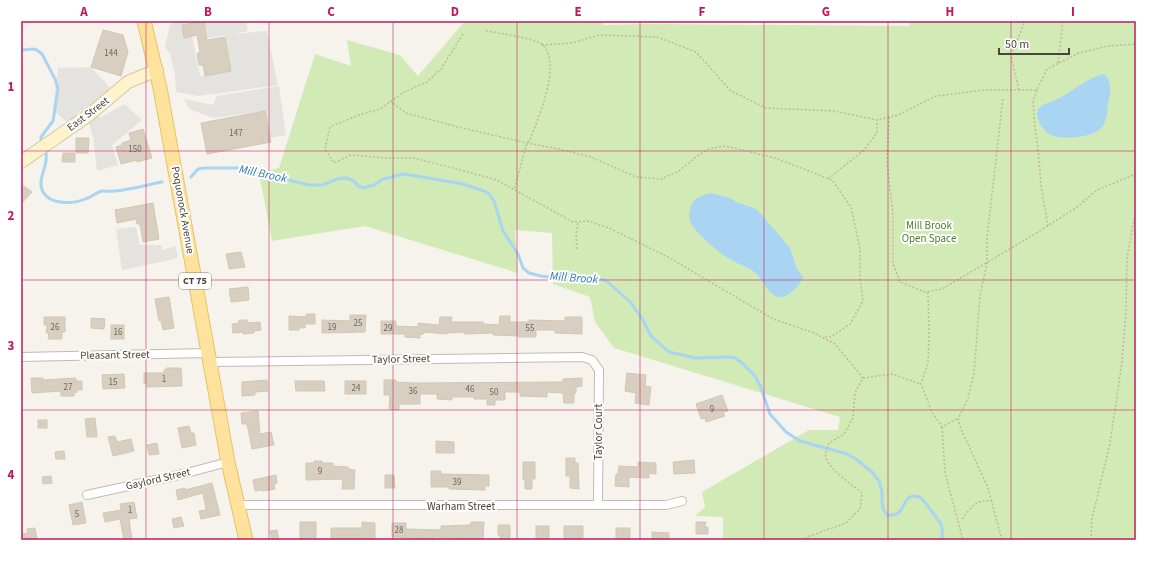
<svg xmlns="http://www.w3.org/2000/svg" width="1157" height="561" viewBox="0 0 1157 561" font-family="'Source Sans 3',sans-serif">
<rect width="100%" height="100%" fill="#f6f3ec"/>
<!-- green -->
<polygon fill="#d2eab5" points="465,21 602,21 603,25 648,24 909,26 910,21 1136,21 1136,540 723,540 723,517 695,516 705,507 702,492 809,430 838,430 840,417 614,348 595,322 590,297 553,284 552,233 515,230 518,273 365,226 272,241 259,173 279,168 315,54 351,66 347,40 400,55 418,76"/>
<!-- parking -->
<g fill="#e5e3e0" fill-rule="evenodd">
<path d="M 177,21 L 246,21 L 248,31 L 232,34 L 267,31 L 278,85 L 198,96 L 176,92 L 175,75 L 170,54 L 165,47 L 170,24 ZM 204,22 L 208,38 L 225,35 L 231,71 L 200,76 L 192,36 L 184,37 Z"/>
<polygon points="91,67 110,88 90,106 100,118 124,104 142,120 112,145 118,165 97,171 93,137 87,118 81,110 68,123 53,110 58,68"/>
<polygon points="279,86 286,135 270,138 265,111 213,118 189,109 184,99 213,105 217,96"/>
<polygon points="136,227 140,245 161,245 163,250 175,246 178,257 171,260 122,270 116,229"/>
</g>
<!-- water -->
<g fill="#a9d4f2">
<path d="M 1104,74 C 1113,82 1110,94 1108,105 C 1107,112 1107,119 1103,126 C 1095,138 1064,140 1051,135 C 1045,132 1040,126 1038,119 C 1037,116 1036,113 1038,110 C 1043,102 1054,102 1061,97 C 1076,89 1087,78 1104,74 Z"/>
<path d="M 711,193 L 730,198 L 736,202 L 754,208 L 760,213 L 790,248 L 797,269 L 803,277 C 800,285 789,298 779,297 C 766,294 763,278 753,271 C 747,266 738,264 731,260 C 721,254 696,234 691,223 C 689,219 689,214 690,211 C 691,199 701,195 711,193 Z"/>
</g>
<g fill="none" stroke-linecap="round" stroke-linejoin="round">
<!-- stream -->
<g stroke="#a9d4f2" stroke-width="3">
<polyline points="21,50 33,49 37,50 42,54 55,79 58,89 53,121 41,137 41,140"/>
<path d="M 46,153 C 49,166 36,179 43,192 C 50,205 74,204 85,199 C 90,198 94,194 99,192 C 103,190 109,192 114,191 C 130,190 146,185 162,182"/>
<path d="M 191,177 L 198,169 L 205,168 L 238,168 L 309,185 L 323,185 L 337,179 L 347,178 L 354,181 L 358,186 L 363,188 L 374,185 L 383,179 L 404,174 L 463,184 L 484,191 L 489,194 L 494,201 L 503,231 L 518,254 L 523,268 L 529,273 L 541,276 L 550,277 L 597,277 L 608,282 L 631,303 L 643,320 L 651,336 L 669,352 L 695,358 L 729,357 L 735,358 L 741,362 L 755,376 L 760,385 L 770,414 L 786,432 L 800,441 L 847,454 L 856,459 L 873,473 L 879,481 L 882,492 L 882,500 L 883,509 L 887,515 C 906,518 901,498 913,496 C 916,496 920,497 922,499 C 925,502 939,521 941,524 C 943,529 942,535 942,540"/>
</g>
</g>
<!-- building -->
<g fill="#d8cfc1" stroke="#d3c7b4">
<polygon points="204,21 207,40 225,37 231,71 205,76 203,65 199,65 197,54 200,52 197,35 184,38 182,25"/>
<polygon points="103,30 123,35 128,52 121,76 91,67"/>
<polygon points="265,111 271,142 207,154 201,123"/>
<polygon points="143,129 152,158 137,162 137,160 121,164 116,147 122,145 122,143 131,140 129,133"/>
<polygon points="76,138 89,138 88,153 76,153"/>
<polygon points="63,153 75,153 75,162 62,162"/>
<polygon points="21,184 32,192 21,204"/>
<polygon points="153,203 159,239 143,242 140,224 137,224 136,219 117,223 115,210"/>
<polygon points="241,252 245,267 229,269 226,254"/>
<polygon points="248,287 249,300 231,302 229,289"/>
<polygon points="169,297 174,328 163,330 161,320 159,321 155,299"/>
<polygon points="306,314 315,314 315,324 305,324 305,328 299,328 299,330 289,330 289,316 306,317"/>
<polygon points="350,315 366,315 365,332 322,333 322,320 350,321"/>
<polygon points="500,316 510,316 510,322 529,322 529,320 565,321 565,317 582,317 582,334 555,333 555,330 536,330 536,337 519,337 519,336 493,335 493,333 464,334 464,332 447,333 447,334 424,332 424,334 420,334 420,338 405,337 405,334 381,334 381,321 396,321 396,326 418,327 418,323 439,325 440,317 452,317 451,322 483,322 483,324 499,325"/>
<polygon points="44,317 65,317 65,332 62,332 62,339 48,339 49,333 46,333 47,325 44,325"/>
<polygon points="91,318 105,319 104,329 91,328"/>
<polygon points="239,320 247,320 247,323 260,322 261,330 254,331 254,333 243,334 243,332 233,333 232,324 239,323"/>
<rect x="111" y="325" width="13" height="14"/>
<polygon points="166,368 181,368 182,386 147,387 147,383 144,383 144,373 164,373 164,370 166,370"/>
<polygon points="627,373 646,375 645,386 651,387 649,405 635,403 636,393 625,391"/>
<polygon points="124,374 125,388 103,389 102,375"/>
<polygon points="31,378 43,378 43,380 76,378 76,381 82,381 82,390 77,390 77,392 74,393 74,396 61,396 61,391 32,393"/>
<polygon points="582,378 582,386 576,387 576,393 574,393 574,403 564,403 563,393 547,392 547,397 520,396 520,392 505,392 505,400 495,400 495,405 487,405 487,399 474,399 474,397 452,397 452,400 437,399 437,394 420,394 420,404 399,404 399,410 389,409 390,395 384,395 384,380 396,380 396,382 415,383 563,382 563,379"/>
<polygon points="267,380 268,391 255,392 255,395 242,396 242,382"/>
<polygon points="295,381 324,381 325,391 296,391"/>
<rect x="345" y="381" width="21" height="13"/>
<polygon points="722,395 728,411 723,412 725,416 706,422 705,418 701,419 696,404"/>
<polygon points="258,411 260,434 271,432 274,445 252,449 247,424 242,424 241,413"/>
<polygon points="95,418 97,437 87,437 85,419"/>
<rect x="38" y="420" width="9" height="8"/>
<polygon points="189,426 191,433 194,433 196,445 182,448 178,428"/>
<polygon points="115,436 117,442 131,439 134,451 113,456 108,437"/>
<polygon points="436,441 454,442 454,453 436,453"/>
<polygon points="157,443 159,454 149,455 147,445"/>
<polygon points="64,451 65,459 56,459 55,452"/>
<polygon points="566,458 575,458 575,463 578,463 579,489 570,488 570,476 566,476"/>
<polygon points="694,460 695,473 674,474 673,462"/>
<polygon points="314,461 322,461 322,463 333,463 333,466 348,467 349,469 355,470 354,489 342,489 343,479 306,480 306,463 314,463"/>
<polygon points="523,462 535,462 535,479 532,479 532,489 525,489 525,480 523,480"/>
<polygon points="638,462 656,463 656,474 649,473 649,478 629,477 629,487 615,486 616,474 618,474 619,466 638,467"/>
<polygon points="431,471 441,471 441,474 489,475 489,486 485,486 485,490 449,489 449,487 431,487"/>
<polygon points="276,475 277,483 274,484 275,489 263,491 262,490 255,491 253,480"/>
<polygon points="385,475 394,475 395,488 385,488"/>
<polygon points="51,476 52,483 43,484 42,477"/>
<polygon points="212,483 220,515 201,519 199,511 206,510 203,493 178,500 176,490 185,488 185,490"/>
<polygon points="82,502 86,523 73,525 69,505"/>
<polygon points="134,502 137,518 129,519 132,540 124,540 120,519 105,522 103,513 121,510 120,504"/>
<polygon points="181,517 184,526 174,528 172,519"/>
<polygon points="300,522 316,522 316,538 311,538 311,540 300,540"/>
<polygon points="362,522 375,523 375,540 331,540 331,528 362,528"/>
<polygon points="471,522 484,522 483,539 434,537 434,540 418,540 418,538 392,537 392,523 406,523 406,529 441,530 441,526 471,525"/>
<polygon points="696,522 706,522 705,527 708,527 708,534 696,534"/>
<polygon points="498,525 510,525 510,539 500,540 500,535 498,535"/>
<rect x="536" y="526" width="13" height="13"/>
<polygon points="564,526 583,526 583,538 579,538 579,540 564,540"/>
<polygon points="35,528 37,540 21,540 21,534 28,533 27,529"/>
<rect x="616" y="528" width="14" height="12"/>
<polygon points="277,530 279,540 272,540 270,531"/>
<polygon points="652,532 669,533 669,540 652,540"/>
</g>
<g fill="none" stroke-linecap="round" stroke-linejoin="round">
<!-- street casing -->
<g stroke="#c2bbae" stroke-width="10">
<g id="street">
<polyline points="21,357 208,353"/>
<polyline points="210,362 582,357 592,360 599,370 598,505"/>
<polyline points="87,495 183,474 228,462"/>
<polyline points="239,505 666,505 682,501"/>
</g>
</g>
<!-- secondary casing -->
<g stroke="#d6c79b" stroke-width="14">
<polyline id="secondary" points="21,162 89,115 128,82 157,70"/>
</g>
<!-- primary casing -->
<g stroke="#e6c16a" stroke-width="15">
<polyline id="primary" points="144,21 160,88 228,462 246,540"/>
</g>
<!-- path -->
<g stroke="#c4b79f" stroke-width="1.5" stroke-dasharray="2 2" stroke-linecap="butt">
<path d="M 486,31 C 498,33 535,38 543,45 C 562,65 538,118 530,140 L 527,143 L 514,190"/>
<path d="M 463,34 L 441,69 L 427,82 L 404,92 L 380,109 L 359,115 L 330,127 L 325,149 L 334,163 L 351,155 L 385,158 L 414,158 L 453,168 L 497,180 L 573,222 L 588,221 L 609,228 L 668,257 L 773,319 L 814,333 L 835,344 L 863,378 L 855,393 L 853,418 L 844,434 L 829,443 C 828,447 824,454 826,458 C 830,470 852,485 862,493 L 860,509 L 846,523 L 807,537 L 804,540"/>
<polyline points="542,45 572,43 599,35 657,37 696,52 731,91 766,108 834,111 877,120 898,115 936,96 984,90 1037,90 1047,69 1079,53 1108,46 1136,44"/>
<polyline points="1058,63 1063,21"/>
<polyline points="1019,90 1011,56 1025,21"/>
<polyline points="1037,90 1033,101 1035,128 1038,149 1041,185 1048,226"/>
<polyline points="390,101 406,113 458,127 527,143 559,149 591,157 636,177 661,179 678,172 697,156 709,149 725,146 775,158 832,180 851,207 860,249 860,278 863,301 850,324 831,337 823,336"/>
<polyline points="889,117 887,162 893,215 893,263 900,282 925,292 942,289 1025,240 1076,208 1097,190 1136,174"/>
<polyline points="828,179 864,150 877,133 877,120"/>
<polyline points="577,249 576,235 578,222"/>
<polyline points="928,292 929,333 928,363 921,384 932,412 942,427 957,419"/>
<polyline points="863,378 892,374 921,384"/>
<polyline points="942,427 945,473 963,540"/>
<path d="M 962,519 C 971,507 976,499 992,501"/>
<polyline points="1002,540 988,488 961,429 958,419 968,398 974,373 980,296 987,263 987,238 1003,98"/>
<polyline points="1091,540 1092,519 1110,443 1122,362 1126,310 1127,258 1136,209"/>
</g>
<!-- street -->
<use href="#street" stroke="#fff" stroke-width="8"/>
<!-- secondary -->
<use href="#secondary" stroke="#fff3cd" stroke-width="12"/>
<!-- primary -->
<use href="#primary" stroke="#ffe39c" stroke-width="13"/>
</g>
<!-- grid -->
<path fill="none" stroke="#c2185b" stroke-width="1" stroke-opacity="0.55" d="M 146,21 L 146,540M 269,21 L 269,540M 393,21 L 393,540M 517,21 L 517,540M 640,21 L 640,540M 764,21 L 764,540M 888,21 L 888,540M 1011,21 L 1011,540M 21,151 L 1136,151M 21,280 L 1136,280M 21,410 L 1136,410"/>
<g text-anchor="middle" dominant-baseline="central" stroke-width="4" stroke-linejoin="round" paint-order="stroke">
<!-- number labels -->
<g font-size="9" fill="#6e675b">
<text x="111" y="53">144</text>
<text x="236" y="133">147</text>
<text x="135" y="149">150</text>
<text x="358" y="323">25</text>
<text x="55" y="327">26</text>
<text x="332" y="327">19</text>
<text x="388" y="328">29</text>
<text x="530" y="328">55</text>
<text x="118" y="332">16</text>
<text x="164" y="379">1</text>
<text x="113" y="382">15</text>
<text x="68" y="387">27</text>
<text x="356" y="388">24</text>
<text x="470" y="389">46</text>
<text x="413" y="391">36</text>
<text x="494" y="392">50</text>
<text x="712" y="409">9</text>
<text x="320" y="471">9</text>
<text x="457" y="482">39</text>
<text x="130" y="510">1</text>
<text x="77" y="514">5</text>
<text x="399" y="530">28</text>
</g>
<!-- shield labels -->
<rect fill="#fff" stroke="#817c74" stroke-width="1" x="179" y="273" width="32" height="16" rx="3"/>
<g font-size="10" font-weight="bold" fill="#4b4439">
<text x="195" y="281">CT 75</text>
</g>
<!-- street labels -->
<g font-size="11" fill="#4b4439" stroke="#fff">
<text transform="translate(88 114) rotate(-37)">East Street</text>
<text transform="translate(183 210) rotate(80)">Poquonock Avenue</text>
<text transform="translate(115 355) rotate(-1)">Pleasant Street</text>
<text transform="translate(401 359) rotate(-1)">Taylor Street</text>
<text transform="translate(598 432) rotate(-90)">Taylor Court</text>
<text transform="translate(158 479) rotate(-13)">Gaylord Street</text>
<text x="461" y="506">Warham Street</text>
</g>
<!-- park labels -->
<g font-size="11" fill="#4a7f2a" stroke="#fff">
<text x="929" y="225">Mill Brook<tspan x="929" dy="13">Open Space</tspan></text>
</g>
<!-- water labels -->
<g font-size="12" font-style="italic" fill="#2e7ab2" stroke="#fff">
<text transform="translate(263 174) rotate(12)">Mill Brook</text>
<text transform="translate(574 278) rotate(4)">Mill Brook</text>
</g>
</g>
<!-- border -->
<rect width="1157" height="561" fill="none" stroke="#ffffff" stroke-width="44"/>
<!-- scale -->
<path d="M999 48v6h70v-6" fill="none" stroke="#4b4439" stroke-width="2"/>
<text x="1005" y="48" font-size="12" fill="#4b4439" stroke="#ffffff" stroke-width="3" paint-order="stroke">50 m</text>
<rect x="22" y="22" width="1113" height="517" fill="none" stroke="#c2185b" stroke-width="1.5"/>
<g font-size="13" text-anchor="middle" font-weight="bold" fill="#c2185b">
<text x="84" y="16">A</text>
<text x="208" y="16">B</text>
<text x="331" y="16">C</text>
<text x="455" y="16">D</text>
<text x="578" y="16">E</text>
<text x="702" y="16">F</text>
<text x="826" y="16">G</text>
<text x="950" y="16">H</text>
<text x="1073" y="16">I</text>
<text x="11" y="91">1</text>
<text x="11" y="220">2</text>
<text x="11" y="350">3</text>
<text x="11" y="479">4</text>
</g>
</svg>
